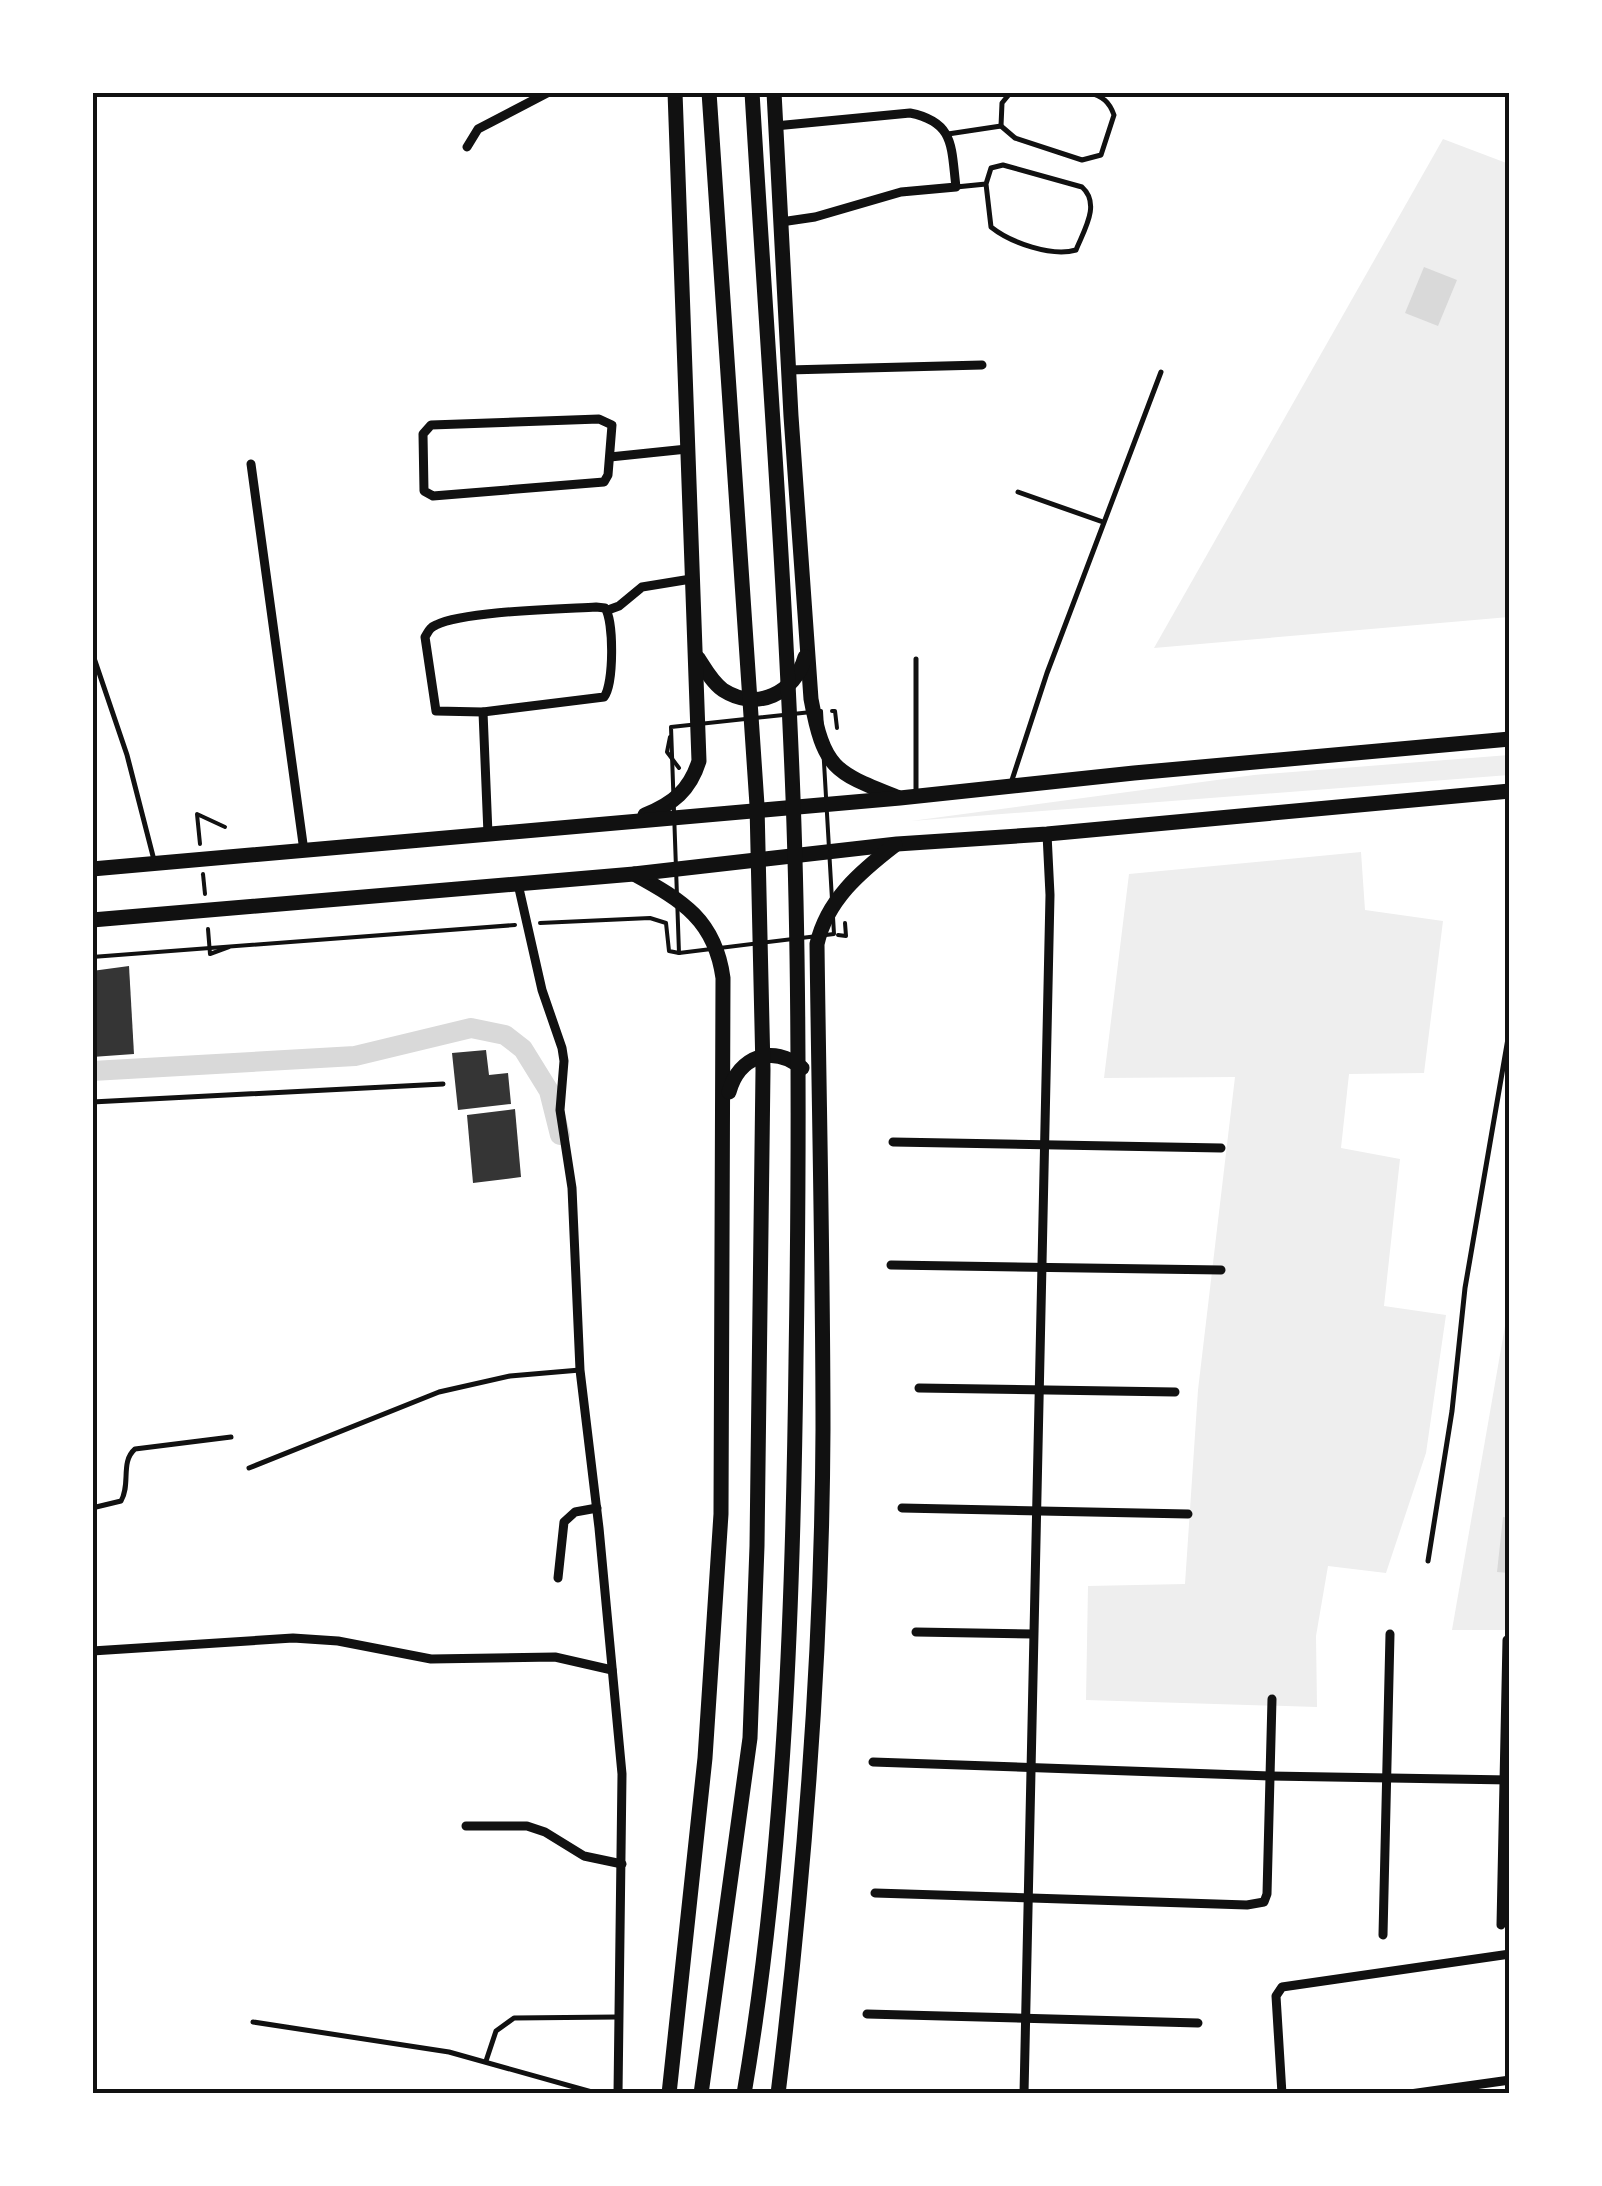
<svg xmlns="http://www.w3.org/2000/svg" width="1602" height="2186" viewBox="0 0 1602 2186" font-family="Lato,sans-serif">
<rect width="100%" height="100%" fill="#fff"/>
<!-- green -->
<g fill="#eee">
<polygon points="1443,139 1509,164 1509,617 1154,648"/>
<polygon points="1509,755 1509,775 911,821 1254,775"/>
<polygon points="1361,852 1365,910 1443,921 1424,1073 1349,1074 1341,1148 1400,1159 1384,1306 1446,1315 1426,1453 1386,1573 1328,1566 1316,1636 1317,1707 1086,1700 1088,1586 1185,1584 1198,1390 1235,1077 1104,1078 1129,874"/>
<polygon points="1509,1303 1509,1630 1452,1630"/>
</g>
<!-- water -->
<g fill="#d9d9d9">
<polygon points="1424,267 1457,280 1438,326 1405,313"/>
<polygon points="1503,1517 1509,1518 1509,1573 1497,1572"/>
</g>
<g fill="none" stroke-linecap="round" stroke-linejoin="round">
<!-- canal -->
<polyline stroke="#d9d9d9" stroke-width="20" points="92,1071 355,1056 471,1028 505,1035 523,1049 549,1091 560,1135"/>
</g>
<!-- building -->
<g fill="#353535">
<polygon points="129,966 134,1054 92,1057 92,971"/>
<polygon points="486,1050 489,1075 508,1073 511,1104 458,1110 452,1053"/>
<polygon points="515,1109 521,1177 473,1183 467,1115"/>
</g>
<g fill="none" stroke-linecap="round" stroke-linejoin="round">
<!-- path -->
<g stroke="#111" stroke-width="4">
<polygon points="821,711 834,934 679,953 671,727"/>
<polyline points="832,711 835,711 837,728"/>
<polyline points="670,737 667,752 679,768"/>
<polyline points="200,844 197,814 225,827"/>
<polyline points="203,874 205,894"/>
<polyline points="540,923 650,918 666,923 669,951 679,953"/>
<polyline points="208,929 210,954 229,947"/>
<polyline points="838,935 846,936 845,923"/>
<polyline points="92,957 515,925"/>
</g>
<!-- service -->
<g stroke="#111" stroke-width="5">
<polyline points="1001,126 1002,103 1011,92"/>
<path d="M 948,134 L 1001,126 L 1015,138 L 1082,160 L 1101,155 L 1114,115 C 1109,101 1103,97 1088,92"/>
<path d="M 956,187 L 986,184 L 991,227 C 1011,243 1052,257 1076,250 C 1084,230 1101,204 1082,187 L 1003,165 L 991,168 L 986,184"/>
<polyline points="1018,492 1103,522"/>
<polyline points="92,652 127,755 154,860"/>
<polyline points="916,659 916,793"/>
<polyline points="1011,783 1047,673 1161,372"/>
<polyline points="92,1102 443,1084"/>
<polyline points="249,1468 439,1392 510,1376 580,1370"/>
<path d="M 92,1508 L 121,1501 C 131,1484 120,1462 135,1449 L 231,1437"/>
<polyline points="1428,1561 1452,1411 1465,1288 1510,1027"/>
<polyline points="253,2022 449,2052 599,2094"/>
<polyline points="486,2061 496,2031 514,2018 617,2017"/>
</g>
<!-- minor -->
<g stroke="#111" stroke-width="9">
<path d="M 775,126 L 910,113 C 955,122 951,147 956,187 L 901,192 L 815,217 L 781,222"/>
<polyline points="467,147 478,129 549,92"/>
<polyline points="788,370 982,365"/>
<polygon points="599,419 612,425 608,475 604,482 433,496 424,491 423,434 431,425"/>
<polyline points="610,457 687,449"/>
<polyline points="251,464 304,851"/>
<path d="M 596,607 L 605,608 C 614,621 614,684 604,697 L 483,712 L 436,711 L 425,637 C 429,631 429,628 436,625 C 464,611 560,609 596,607 Z"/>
<polyline points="608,610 619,606 642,587 691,579"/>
<polyline points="483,712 488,834"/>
<polyline points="518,884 542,990 562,1048 564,1061 560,1110 572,1188 580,1370 599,1528 622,1774 618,2094"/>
<polyline points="893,1142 1221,1148"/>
<polyline points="891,1265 1221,1270"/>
<polyline points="919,1388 1175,1392"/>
<polyline points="902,1508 1188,1514"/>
<polyline points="558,1578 564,1522 575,1512 597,1508"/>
<polyline points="916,1632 1033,1634"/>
<polyline points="92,1651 293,1638 338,1641 431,1659 555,1657 612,1670"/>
<polyline points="873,1762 1270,1776 1510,1780"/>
<polyline points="466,1826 527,1826 545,1832 584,1856 622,1864"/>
<polyline points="875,1893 1247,1905 1264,1902 1267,1894 1272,1699"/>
<polyline points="1501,1925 1507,1640"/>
<polyline points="1383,1935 1390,1634"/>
<polyline points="867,2014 1198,2023"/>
<polyline points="1024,2094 1050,895 1047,834"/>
<polyline points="1282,2094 1276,1996 1282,1987 1510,1954"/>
<polyline points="1410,2094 1510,2080"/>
</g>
<!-- primary -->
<g stroke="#111" stroke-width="15">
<path d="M 774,92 L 791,416 L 811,699 C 824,769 834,772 897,797"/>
<path d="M 698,658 C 705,669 712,682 723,690 C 757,712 795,693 805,657"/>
<path d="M 645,815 C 673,804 690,790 699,761 L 675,92"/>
<polyline points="92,869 900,798 1134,773 1510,739"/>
<path d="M 634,874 C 683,901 715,920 723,978 L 721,1514 L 705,1758 L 669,2094"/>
<polyline points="92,920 634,874 897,844 1047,834 1510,791"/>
<path d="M 729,1092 C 739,1056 773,1044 802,1068"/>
<polyline points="701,2094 750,1738 757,1546 763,1070 757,805 709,92"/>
<path d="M 744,2094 C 785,1853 793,1605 796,1361 C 799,1173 800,984 793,797 C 784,562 766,327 752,92"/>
<path d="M 778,2094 C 805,1873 822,1651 823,1429 C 823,1268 819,1106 817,944 C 827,900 860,872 895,845"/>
</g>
</g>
<!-- border -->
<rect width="1602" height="2186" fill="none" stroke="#ffffff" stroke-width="190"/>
<rect x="95" y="95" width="1412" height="1996" fill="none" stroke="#111" stroke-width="4"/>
</svg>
